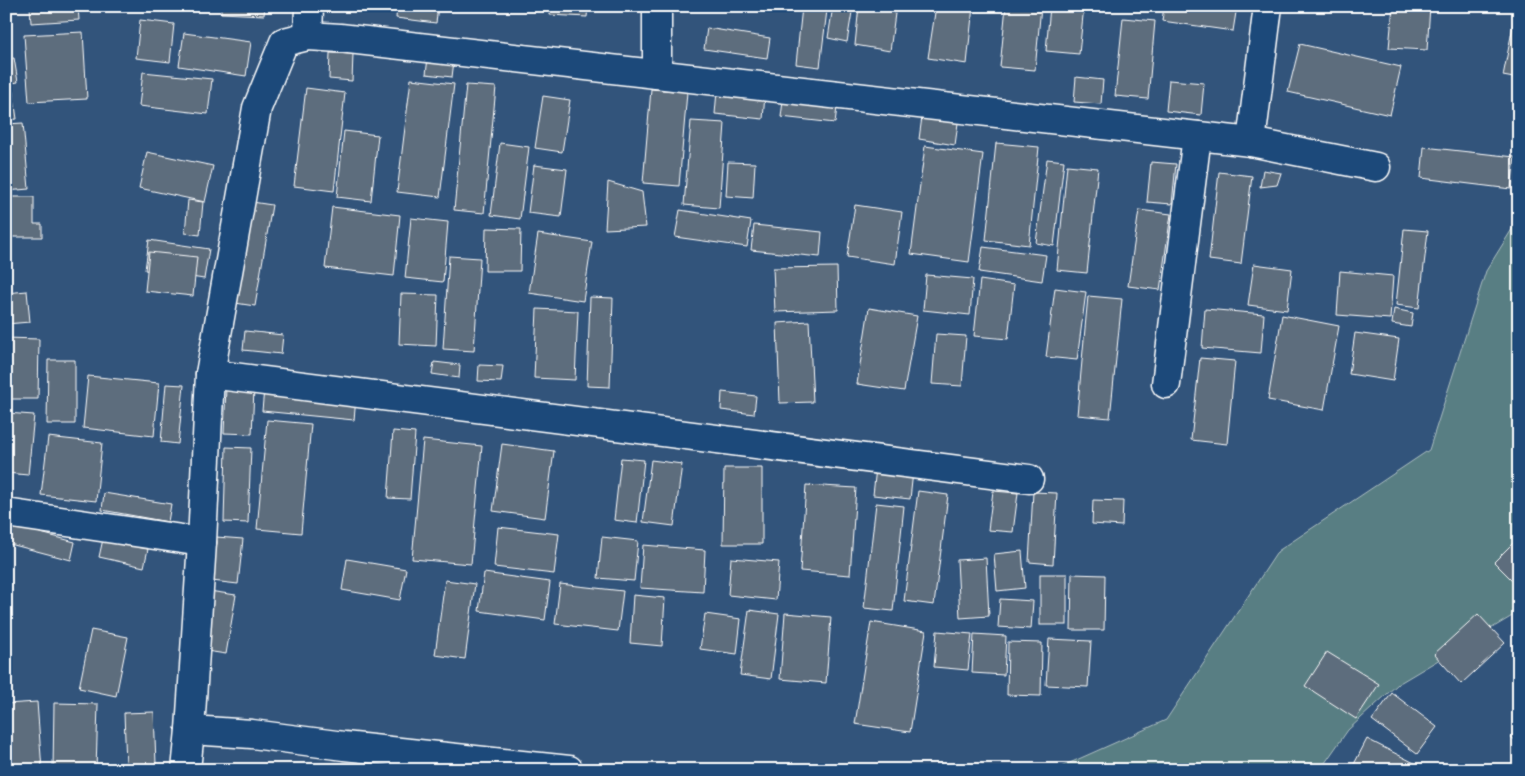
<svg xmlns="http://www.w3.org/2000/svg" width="1525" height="776" viewBox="0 0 1525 776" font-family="'Architects Daughter',sans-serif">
<rect width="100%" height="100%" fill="#32547b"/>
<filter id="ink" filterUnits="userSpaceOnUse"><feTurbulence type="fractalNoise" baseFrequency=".02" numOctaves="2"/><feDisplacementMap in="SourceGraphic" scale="10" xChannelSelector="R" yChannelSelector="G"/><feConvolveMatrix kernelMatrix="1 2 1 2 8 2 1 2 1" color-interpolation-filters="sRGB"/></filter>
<g filter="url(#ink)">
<!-- green -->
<polygon fill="#587e83" stroke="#acbec1" points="1519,218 1519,612 1398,684 1348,730 1320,770 1054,770 1166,720 1278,551 1429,450 1486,271"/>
<!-- building -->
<g fill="#5d6d7d" stroke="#fff">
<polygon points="30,6 78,6 79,20 31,23"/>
<polygon points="221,6 265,6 264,15 221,13"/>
<polygon points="397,6 438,6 436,23 396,18"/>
<polygon points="551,6 588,6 587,17 550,15"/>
<polygon points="833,6 853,6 847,42 828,38"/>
<polygon points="859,6 896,6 890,51 855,45"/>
<polygon points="936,6 973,6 967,64 928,58"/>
<polygon points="1006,6 1041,6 1035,70 1000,67"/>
<polygon points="1050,6 1084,6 1079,54 1046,51"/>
<polygon points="1164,6 1237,6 1233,31 1162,21"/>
<polygon points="1393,6 1430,6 1427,50 1389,48"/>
<polygon points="1517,6 1519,6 1519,79 1503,76"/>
<polygon points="802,7 827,10 820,67 796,64"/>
<polygon points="1123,18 1155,21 1148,99 1115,96"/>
<polygon points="140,20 174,24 170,62 136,58"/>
<polygon points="707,28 770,38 767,58 704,49"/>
<polygon points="83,32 87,99 29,102 24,35"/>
<polygon points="184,33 251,42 246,76 179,66"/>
<polygon points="1300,44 1401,67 1390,115 1288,92"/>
<polygon points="429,50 455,53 452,77 426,74"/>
<polygon points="330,53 353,54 352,81 329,79"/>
<polygon points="14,58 18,82 6,84 6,59"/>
<polygon points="143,72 212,79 208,114 139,106"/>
<polygon points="1076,77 1103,80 1101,104 1074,102"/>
<polygon points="411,79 454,84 440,197 397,192"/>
<polygon points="1169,80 1204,83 1201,115 1166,111"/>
<polygon points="466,85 496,87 484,213 454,210"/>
<polygon points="306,88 345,93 334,191 294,186"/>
<polygon points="651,89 687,92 679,186 643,183"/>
<polygon points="13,91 17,119 6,120 6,92"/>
<polygon points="717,91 765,95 763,119 715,114"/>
<polygon points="543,96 570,100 562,152 535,148"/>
<polygon points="783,101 837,107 835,123 781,117"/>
<polygon points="922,117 958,123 955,145 919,139"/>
<polygon points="691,121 725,123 719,208 684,205"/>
<polygon points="23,123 29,189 6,191 6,124"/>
<polygon points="344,131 378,135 371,201 337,197"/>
<polygon points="500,143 529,147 520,219 491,215"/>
<polygon points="996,143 1039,147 1029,245 986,240"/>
<polygon points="925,146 983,154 969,262 911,254"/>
<polygon points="1424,147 1515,157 1511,189 1421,178"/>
<polygon points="147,152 213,166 205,202 139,188"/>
<polygon points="1047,159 1064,161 1054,246 1036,243"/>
<polygon points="728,162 755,163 753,198 726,196"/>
<polygon points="1151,162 1176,164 1172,204 1147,202"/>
<polygon points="534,165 567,169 561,217 528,213"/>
<polygon points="1067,165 1098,168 1087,273 1057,270"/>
<polygon points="1263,170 1281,173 1277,185 1260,187"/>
<polygon points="1219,172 1252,176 1241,264 1209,260"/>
<polygon points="608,182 642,192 646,227 605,229"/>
<polygon points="6,197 34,197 34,224 42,224 42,237 6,237"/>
<polygon points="188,200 203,202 200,235 185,233"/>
<polygon points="252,202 272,205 255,306 235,303"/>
<polygon points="855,205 902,212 895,264 847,257"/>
<polygon points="332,207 400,215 394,276 325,268"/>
<polygon points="680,210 751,221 747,247 675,237"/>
<polygon points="1139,210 1171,214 1160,290 1128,286"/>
<polygon points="411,218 448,222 443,282 405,278"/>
<polygon points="754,225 822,232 820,257 751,250"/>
<polygon points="486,228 521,229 520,271 485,271"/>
<polygon points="1404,229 1428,231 1419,308 1396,305"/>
<polygon points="538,234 592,242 583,301 529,293"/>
<polygon points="149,240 209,249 204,279 145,270"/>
<polygon points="983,247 1046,255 1042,281 979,272"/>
<polygon points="149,252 197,257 193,296 145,291"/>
<polygon points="449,256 480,258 474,351 443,349"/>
<polygon points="1254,264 1292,269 1287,310 1248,305"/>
<polygon points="837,267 838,310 775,312 773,268"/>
<polygon points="1340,271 1393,276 1390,319 1337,315"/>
<polygon points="926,275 973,279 970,315 923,310"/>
<polygon points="980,280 1014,285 1008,339 974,336"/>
<polygon points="1055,288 1086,292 1077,360 1046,357"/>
<polygon points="27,291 30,322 6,324 6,293"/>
<polygon points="401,294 438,295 436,346 399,344"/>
<polygon points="1088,296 1122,299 1110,418 1077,415"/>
<polygon points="590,297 613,298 610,387 587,386"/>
<polygon points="869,308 917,316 904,391 857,384"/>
<polygon points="537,309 578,311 575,380 534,378"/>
<polygon points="1205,309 1264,314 1261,353 1202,348"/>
<polygon points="1394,309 1413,313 1411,327 1392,324"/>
<polygon points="1282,315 1339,326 1324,410 1268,400"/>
<polygon points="809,321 813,402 780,403 777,323"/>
<polygon points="245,331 283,335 281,354 243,350"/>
<polygon points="1355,333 1399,339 1393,381 1349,374"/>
<polygon points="936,334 966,336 962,386 932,384"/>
<polygon points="6,338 39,339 38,399 6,399"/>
<polygon points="1200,358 1235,361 1227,444 1191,440"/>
<polygon points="48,360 75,360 75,424 47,424"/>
<polygon points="434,362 460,365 459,378 432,374"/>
<polygon points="479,365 503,366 501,382 478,381"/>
<polygon points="88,376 159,383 154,436 83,428"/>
<polygon points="166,384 184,385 178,444 161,442"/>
<polygon points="226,388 254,389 252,434 224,433"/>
<polygon points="264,389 356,398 354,420 262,411"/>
<polygon points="722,392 756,396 754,414 721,410"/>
<polygon points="6,413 34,415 28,475 6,473"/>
<polygon points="267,420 311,424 301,533 257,529"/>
<polygon points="393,431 415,433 410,499 388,498"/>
<polygon points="48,437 102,443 96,501 41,495"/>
<polygon points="423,440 482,446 471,564 412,559"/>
<polygon points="502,444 554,451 545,518 493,511"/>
<polygon points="226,447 251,448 248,523 224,522"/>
<polygon points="621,458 644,460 637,523 614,520"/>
<polygon points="651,460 682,464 674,526 643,522"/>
<polygon points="724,468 762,468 762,544 723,544"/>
<polygon points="876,468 913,472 910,499 873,495"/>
<polygon points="806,485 856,488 850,575 800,571"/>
<polygon points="918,491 948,495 934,605 904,601"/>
<polygon points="993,491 1018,493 1013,532 988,530"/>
<polygon points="1033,492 1057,493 1053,564 1029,562"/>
<polygon points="104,493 171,504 168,522 102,510"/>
<polygon points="1093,500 1123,501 1122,526 1092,524"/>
<polygon points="876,503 904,506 893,611 864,608"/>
<polygon points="6,524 75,542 71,560 6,543"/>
<polygon points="498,527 559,534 554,574 494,567"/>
<polygon points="216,537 243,539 238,584 212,581"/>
<polygon points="602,537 638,541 634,581 598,578"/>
<polygon points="1519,537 1519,587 1494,562"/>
<polygon points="103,539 148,549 144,567 99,557"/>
<polygon points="643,545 705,550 703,592 640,588"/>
<polygon points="1022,551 1025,588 997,591 994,554"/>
<polygon points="731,558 779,562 776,600 728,595"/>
<polygon points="986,558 989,616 960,618 957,560"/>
<polygon points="347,559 406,569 400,600 342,590"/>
<polygon points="484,573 550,582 545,620 479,611"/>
<rect x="1040" y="574" width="27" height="51"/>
<polygon points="1072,574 1105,575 1104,630 1071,630"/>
<polygon points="445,580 475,584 465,659 435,655"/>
<polygon points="560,584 623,591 618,631 555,624"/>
<polygon points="209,591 236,595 226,654 200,650"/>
<polygon points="633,595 665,598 662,646 630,643"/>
<polygon points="1000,599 1033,601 1031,629 998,627"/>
<polygon points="749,610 779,614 771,679 740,675"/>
<polygon points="785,613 831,617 826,683 780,679"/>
<polygon points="705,614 741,619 737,654 700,649"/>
<polygon points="1478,614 1505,643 1461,684 1434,654"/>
<polygon points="871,622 926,631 910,732 855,724"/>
<polygon points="91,630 128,637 116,696 79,688"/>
<polygon points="937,631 972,634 968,670 934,667"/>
<polygon points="974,634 1006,636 1004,675 972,673"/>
<polygon points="1049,639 1091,641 1088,687 1046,685"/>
<polygon points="1008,642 1042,643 1041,696 1007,695"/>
<polygon points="1327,652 1379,684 1356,719 1305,686"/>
<polygon points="1392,693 1437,727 1417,754 1372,720"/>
<polygon points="37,702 42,770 6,770 6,704"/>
<polygon points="54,703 98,704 96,770 53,770"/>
<polygon points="154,712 156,764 126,765 124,713"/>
<polygon points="1519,726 1519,743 1511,737"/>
<polygon points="1367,739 1428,770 1351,770"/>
</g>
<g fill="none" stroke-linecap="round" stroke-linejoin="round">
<!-- minor casing -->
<g stroke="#fff" stroke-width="31">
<g id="minor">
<polyline points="657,6 657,74"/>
<polyline points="308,36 309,6"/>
<polyline points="1251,142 1376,167"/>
<polyline points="210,374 1029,479"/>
<polyline points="1166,384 1197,136"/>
<polyline points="6,513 202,542"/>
<polyline points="190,730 252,734 344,746 569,770"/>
<polyline points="186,770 190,730 202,542 210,374 257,108 284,42 308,36 340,38 1251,142 1268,6"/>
</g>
</g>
<!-- minor -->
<use href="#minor" stroke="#1f4a7a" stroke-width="28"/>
</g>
</g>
<!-- margin -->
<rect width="1525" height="776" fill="none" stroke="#1f4a7a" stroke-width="25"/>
<rect x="12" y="12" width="1500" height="751" fill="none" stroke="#fff" stroke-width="2" filter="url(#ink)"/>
</svg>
